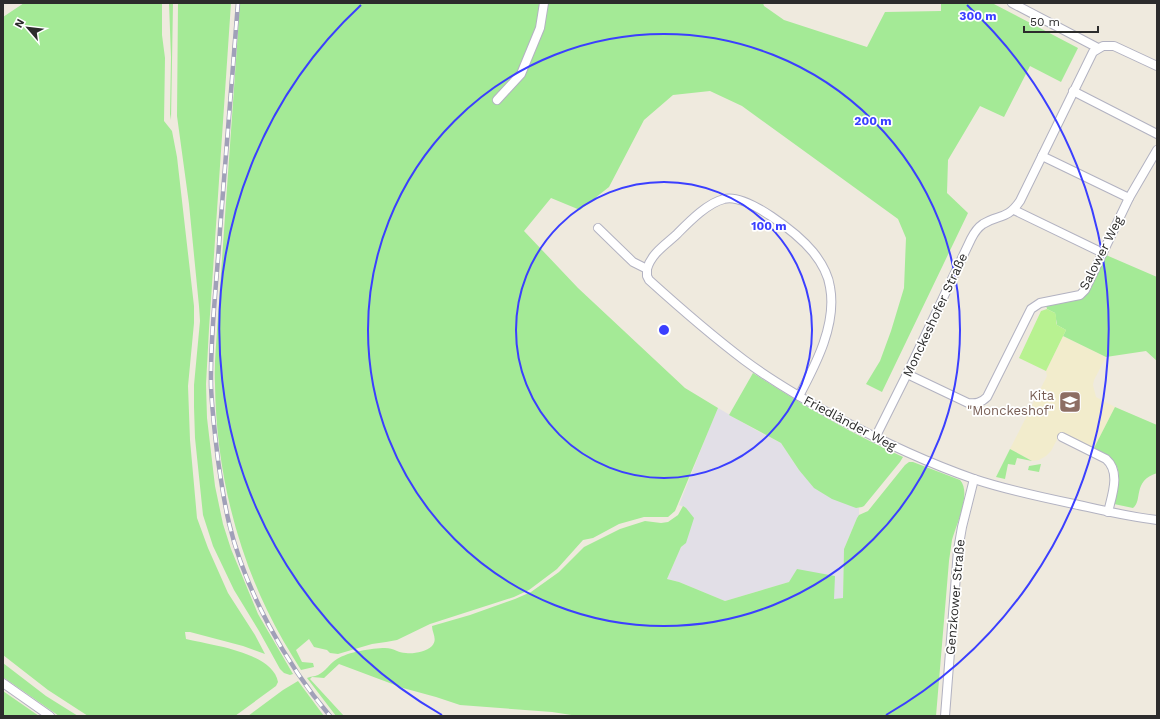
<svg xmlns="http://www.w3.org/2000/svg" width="1160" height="719" viewBox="0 0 1160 719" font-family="'Work Sans',sans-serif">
<rect width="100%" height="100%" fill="#efeade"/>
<!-- industrial -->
<polygon fill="#e2dfe7" points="718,408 754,429 781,443 799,470 856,508 859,508 859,515 857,518 844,549 843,598 834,600 789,582 725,601 679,582 667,579 681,547 686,542 686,508 679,505 711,424"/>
<!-- education -->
<polygon fill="#f2eccc" points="1063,336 1106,357 1094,380 1093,385 1096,397 1115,407 1094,448 1061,432 1051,451 1046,456 1039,460 1032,461 1010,449 1047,376 1046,371"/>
<!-- green -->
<g fill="#a4ea96">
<path d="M 24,3 L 162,3 L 162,35 L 165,58 L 164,121 L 172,131 L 177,157 L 194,306 L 194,323 L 188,386 L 190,440 L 197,518 L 208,548 L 228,593 L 255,635 L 265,654 L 243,646 L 190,632 L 185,632 L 186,639 C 210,645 273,652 278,682 L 276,686 L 235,716 L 88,716 L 48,690 L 3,655 L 3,17 Z"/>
<polygon points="169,3 173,3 171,120 170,114 171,57"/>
<polygon points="178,3 231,3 209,329 206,384 207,418 215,486 223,524 231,549 258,614 293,674 290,675 284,673 280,669 259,631 234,590 213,546 203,515 195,438 194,407 194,385 200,321 199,306 189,204 177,116"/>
<path d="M 240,3 L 763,3 L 764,6 L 784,20 L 867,47 L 885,12 L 941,11 L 941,3 L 992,3 L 1078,48 L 1061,82 L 1030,66 L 1004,117 L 980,106 L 948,160 L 947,193 L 968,213 L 882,392 L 866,384 L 880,361 L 891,331 L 904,288 L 906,238 L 898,219 L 742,106 L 710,91 L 673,95 L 644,120 L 609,187 L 580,210 L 551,198 L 524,231 L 578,288 L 685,388 L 718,408 L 675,511 L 668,517 L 644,517 L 619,524 L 593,538 L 583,540 L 557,569 L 529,590 L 514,597 L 430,624 L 397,640 L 386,642 L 372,644 L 338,654 L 330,653 L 327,650 L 314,647 L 309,639 L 296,650 L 302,662 L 313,663 L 314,667 L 301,670 C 289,651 277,631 267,610 C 233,540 216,462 215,384 C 214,366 216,348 217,330 Z"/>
<polygon points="1106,255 1157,277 1157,361 1146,351 1106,357 1063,336 1066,330 1057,325 1055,313 1047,309 1046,305 1081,298 1089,292"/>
<path d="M 753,373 C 801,404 850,433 903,457 L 900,462 L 864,506 L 862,507 L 856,508 L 832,499 L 814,488 L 799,470 L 781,443 L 729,415 Z"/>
<path d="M 1115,407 L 1157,425 L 1157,473 C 1132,481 1143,501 1133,508 L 1114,504 C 1120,473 1126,465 1094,448 Z"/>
<polygon points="1010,449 1032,461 1017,458 1015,465 1008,464 1005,479 996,477"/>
<path d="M 909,462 L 913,462 L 960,480 C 972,493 956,525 952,540 C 951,547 950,554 949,561 L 936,716 L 578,716 L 552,712 L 460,705 L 436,697 L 403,688 L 339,664 L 324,678 L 312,677 L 310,679 L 344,716 L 336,716 L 307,678 C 311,676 314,677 318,675 C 325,672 330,663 337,659 C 348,652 372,648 385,648 C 394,648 398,653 406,653 C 413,654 426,652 432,646 C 438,639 432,633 432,626 L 470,615 L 515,599 L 531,592 L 559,572 L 584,547 L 620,529 L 645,521 L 661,523 L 668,522 L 678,515 L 683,506 L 686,508 L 694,518 L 686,543 L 681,547 L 667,579 L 679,582 L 725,601 L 789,582 L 797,569 L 835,576 L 834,599 L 843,598 L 844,549 L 857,518 L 859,515 L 868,511 L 905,465 Z"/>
<polygon points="1041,464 1039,472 1028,470 1029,466"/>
<polygon points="3,663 46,696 78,716 59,716 3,677"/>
<polygon points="298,681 324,716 248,716 283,690"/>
<polygon points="3,691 39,716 3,716"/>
</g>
<!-- pitch -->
<path fill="#b8f291" d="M 1047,309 L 1055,313 C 1057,317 1055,321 1057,325 L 1066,330 L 1046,371 L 1019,358 L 1041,311 Z"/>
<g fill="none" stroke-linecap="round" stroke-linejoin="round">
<!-- minor casing -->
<g stroke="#b2b2c1" stroke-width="10">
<g id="minor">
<polyline points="1012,3 1098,48"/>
<polyline points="1073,91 1157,134"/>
<polyline points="497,100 521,74 540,28 544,3"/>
<polyline points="1042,156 1129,198"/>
<polyline points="1014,210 1103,253"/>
<path d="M 598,228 L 633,262 L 647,269 L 647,276 L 649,280 C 680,308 711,335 744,360 C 772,381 803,399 834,416 C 879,440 925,462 974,479 C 1007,490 1040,497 1074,504 C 1101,510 1129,517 1157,520"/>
<path d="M 647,269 C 651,254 665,245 676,235 C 688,223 707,203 724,199 C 747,193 798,234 813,252 C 821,262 828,273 830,287 C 837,324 816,364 799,396"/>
<path d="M 907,374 L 968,403 C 976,404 981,403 987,397 L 1031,309 L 1040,303 L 1080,295 L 1085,290 L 1129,198 L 1157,150"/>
<path d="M 1062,437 L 1106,459 C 1121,472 1112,495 1108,512"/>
<path d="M 875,438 L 907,374 L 971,239 C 974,233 977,228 983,224 C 999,214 1007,220 1020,201 L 1093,52 L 1103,46 L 1114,46 L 1157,66"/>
<polyline points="3,683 50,716"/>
<polyline points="945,716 958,550 962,527 974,479"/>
</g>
</g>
<!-- minor -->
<use href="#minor" stroke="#fff" stroke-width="8"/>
<!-- rail casing -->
<g stroke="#a0a0b8" stroke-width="4.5">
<path id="rail" d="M 238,3 C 232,79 226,154 220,230 C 217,281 210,335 211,386 C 212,411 215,435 218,460 C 221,481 224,502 229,523 C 245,590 285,663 330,716"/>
</g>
<!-- rail -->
<use href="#rail" stroke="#fff" stroke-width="3" stroke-dasharray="9" stroke-linecap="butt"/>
</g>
<!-- distance rings -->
<g fill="none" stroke="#3b3fff" stroke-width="2">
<circle cx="664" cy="330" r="148"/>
<circle cx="664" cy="330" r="296"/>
<path d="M442 715A444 444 0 0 1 361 5M967 5A444 444 0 0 1 886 715"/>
</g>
<!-- icons -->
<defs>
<g id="school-square" transform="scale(1.15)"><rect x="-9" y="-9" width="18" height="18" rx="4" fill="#8d6e63" stroke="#fff"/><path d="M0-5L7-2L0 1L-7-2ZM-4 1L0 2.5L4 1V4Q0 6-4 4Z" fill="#fff"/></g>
</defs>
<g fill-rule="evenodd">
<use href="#school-square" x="1070" y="402"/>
</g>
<g text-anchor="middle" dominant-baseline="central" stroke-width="3.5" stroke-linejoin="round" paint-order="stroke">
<!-- street labels -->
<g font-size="13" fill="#2c2c2c" stroke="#fff">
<text transform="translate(1101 253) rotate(-63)">Salower Weg</text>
<text transform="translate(935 315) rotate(-65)">Monckeshofer Straße</text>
<text transform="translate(850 423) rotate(28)">Friedländer Weg</text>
<text transform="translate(955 597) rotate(-85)">Genzkower Straße</text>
</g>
<!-- education labels -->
<g font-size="13" fill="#785e54" stroke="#fff" text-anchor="end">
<text x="1054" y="395">Kita<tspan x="1054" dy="15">"Monckeshof"</tspan></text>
</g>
</g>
<circle cx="664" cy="330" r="6" fill="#3b3fff" stroke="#fff" stroke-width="2"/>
<g font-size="12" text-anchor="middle" font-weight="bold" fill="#3b3fff" stroke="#fff" stroke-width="3.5" stroke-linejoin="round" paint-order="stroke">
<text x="978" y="20">300 m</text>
<text x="873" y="125">200 m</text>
<text x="769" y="230">100 m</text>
</g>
<!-- border -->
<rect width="1160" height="719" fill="none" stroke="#2c2c2c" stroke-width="8"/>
<!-- north arrow -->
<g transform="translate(28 28) rotate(298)" stroke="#ffffff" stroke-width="3" paint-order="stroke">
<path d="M0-3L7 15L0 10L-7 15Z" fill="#2c2c2c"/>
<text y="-6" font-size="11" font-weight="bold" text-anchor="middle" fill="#2c2c2c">N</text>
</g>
<!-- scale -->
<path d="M1024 26v6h74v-6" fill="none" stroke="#2c2c2c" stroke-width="2"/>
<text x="1030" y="26" font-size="12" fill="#2c2c2c" stroke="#ffffff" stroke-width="3" paint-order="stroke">50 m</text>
</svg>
